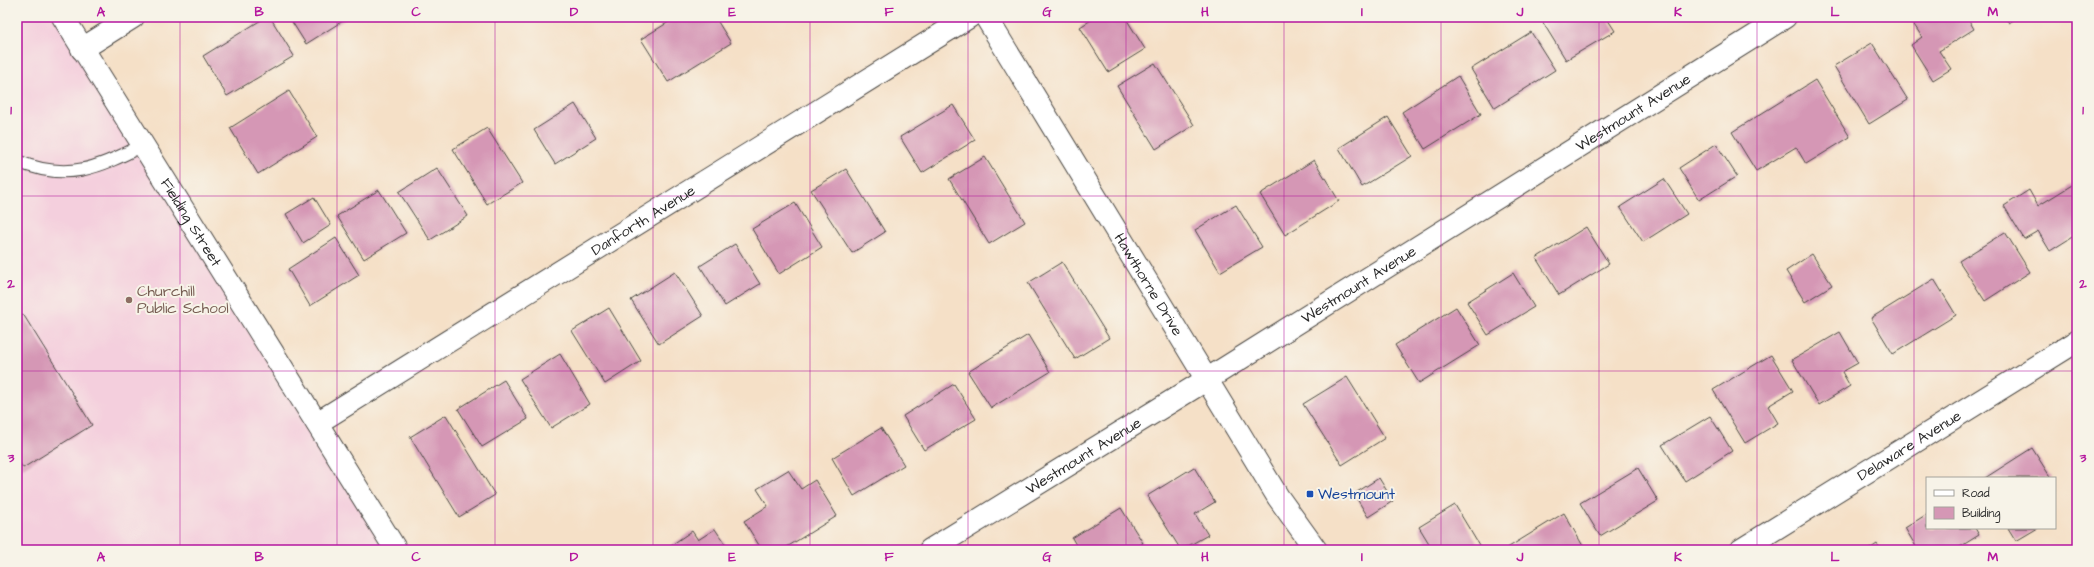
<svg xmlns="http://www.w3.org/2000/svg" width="2094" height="567" viewBox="0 0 2094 567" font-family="'Architects Daughter',sans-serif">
<rect width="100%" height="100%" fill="#f7f3e8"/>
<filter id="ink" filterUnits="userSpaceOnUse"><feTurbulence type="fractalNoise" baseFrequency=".025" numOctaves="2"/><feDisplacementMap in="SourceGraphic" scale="8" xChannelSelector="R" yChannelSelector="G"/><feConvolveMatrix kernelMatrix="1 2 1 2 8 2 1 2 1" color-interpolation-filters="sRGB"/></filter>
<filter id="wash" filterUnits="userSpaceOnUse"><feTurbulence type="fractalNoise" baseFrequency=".012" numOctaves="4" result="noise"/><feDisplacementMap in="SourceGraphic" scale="16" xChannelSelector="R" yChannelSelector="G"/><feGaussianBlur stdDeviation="0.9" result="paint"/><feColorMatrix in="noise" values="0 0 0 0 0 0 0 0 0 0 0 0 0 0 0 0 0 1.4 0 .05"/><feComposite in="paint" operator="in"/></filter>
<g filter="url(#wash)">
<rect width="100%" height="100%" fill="#f5e0c7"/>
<!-- built -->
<polygon fill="#f4cfdd" points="17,17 65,17 398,550 17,550"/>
<g id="blocks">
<!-- building -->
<g fill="#d597b5">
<polygon points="266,17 270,17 294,56 227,96 203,56"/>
<polygon points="289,17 349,17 306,44"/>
<polygon points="677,17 715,17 731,43 668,82 641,39"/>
<polygon points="1096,17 1125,17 1145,49 1108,72 1080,27"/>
<polygon points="1550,17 1606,17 1615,31 1566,60 1542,21"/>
<polygon points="1909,17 1967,17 1974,29 1939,51 1951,69 1933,80 1911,45 1922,37"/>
<polygon points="2005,17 2018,17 2009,23"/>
<polygon points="1531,32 1555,70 1495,108 1471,69"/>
<polygon points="1872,43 1908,100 1869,124 1834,66"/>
<polygon points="1155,63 1194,125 1156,149 1117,86"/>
<polygon points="1458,76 1481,114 1425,149 1402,112"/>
<polygon points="1815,80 1850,137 1806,164 1796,147 1756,171 1732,132"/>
<polygon points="289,91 317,137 258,174 230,128"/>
<polygon points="575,104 596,138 555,164 534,130"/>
<polygon points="953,105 975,140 922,173 900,137"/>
<polygon points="1388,117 1412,156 1362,187 1339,148"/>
<polygon points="487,128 522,183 487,204 453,149"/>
<polygon points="1716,144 1737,176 1699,200 1679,168"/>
<polygon points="985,157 1025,222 989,244 949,179"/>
<polygon points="1314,160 1339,201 1285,235 1260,194"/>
<polygon points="437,168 468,216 430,240 399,192"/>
<polygon points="846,169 885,232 852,253 811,190"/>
<polygon points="1664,179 1687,214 1643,242 1620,207"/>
<polygon points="2072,185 2077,192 2077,234 2050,251 2038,231 2024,239 2004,206 2029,190 2038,206"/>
<polygon points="379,190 406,233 364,259 337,216"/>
<polygon points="314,197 331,225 303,243 286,214"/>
<polygon points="795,203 822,247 779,274 752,229"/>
<polygon points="1236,205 1262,247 1220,272 1195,230"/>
<polygon points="1586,227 1609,264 1559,295 1536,258"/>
<polygon points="2005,232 2030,272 1985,301 1959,261"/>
<polygon points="336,238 359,275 310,306 288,269"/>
<polygon points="735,244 760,284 725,306 700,266"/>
<polygon points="1812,254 1832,285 1805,302 1786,271"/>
<polygon points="1062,262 1109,338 1075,359 1028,283"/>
<polygon points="675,272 703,316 659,344 631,300"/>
<polygon points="1513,273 1534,307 1488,335 1467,302"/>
<polygon points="1934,279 1956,315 1893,354 1871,318"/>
<polygon points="1456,307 1480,345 1419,383 1395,345"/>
<polygon points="609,308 641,361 605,384 572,331"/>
<polygon points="23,314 92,425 23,468 17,459 17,317"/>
<polygon points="1840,332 1858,363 1842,372 1850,386 1819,405 1792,360"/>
<polygon points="1028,335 1050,372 991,408 968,372"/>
<polygon points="560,354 590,404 551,428 520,379"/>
<polygon points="1771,355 1793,391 1768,406 1778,423 1745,443 1713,390"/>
<polygon points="1347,377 1385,438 1342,465 1303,404"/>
<polygon points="504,380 528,419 482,447 458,409"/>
<polygon points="954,384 976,419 924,450 903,416"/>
<polygon points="446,415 495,495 459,517 410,437"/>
<polygon points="1710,416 1732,451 1685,481 1662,445"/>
<polygon points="881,428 904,465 854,496 832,458"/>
<polygon points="2032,448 2051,478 1985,478"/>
<polygon points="1194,467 1215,502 1195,514 1208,535 1181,550 1147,496"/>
<polygon points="1638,468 1658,501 1600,536 1580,503"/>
<polygon points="788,470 801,489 815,480 837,516 782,550 762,550 744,521 768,506 757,489"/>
<polygon points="1379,478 1393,501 1368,517 1354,494"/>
<polygon points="1455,505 1482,550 1433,550 1419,527"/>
<polygon points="1121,508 1143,543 1132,550 1079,550 1072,538"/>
<polygon points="1564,513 1583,546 1577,550 1504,550"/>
<polygon points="1927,514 1927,528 1975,528 1979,535 1955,550 1918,550 1905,528"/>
<polygon points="2008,528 2038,528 2016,541"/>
<polygon points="715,529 729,550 668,550 667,548 692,531 698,540"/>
<polygon points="1877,544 1881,550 1868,550"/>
</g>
</g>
</g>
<g filter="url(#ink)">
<use href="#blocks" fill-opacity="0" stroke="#494642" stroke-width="1"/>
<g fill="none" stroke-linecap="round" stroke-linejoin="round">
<!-- service casing -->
<g stroke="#494642" stroke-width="14">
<path id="service" d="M 17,161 C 66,182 99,168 143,145"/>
</g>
<!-- minor casing -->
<g stroke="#494642" stroke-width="24">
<g id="minor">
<path id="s1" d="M 63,17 L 396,550"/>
<polyline points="82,49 133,17"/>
<path id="s2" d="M 317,423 L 969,17"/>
<path id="s3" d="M 930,550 L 1206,380"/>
<path id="s4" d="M 1741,550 L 2077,341"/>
</g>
</g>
<!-- tertiary casing -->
<g stroke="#494642" stroke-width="24">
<g id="tertiary">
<path id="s5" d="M 986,17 L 1235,426 L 1278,497 L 1316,550"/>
<path id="s6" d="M 1206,380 L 1785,17"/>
</g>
</g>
<!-- service -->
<use href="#service" stroke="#fff" stroke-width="12"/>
<!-- minor -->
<use href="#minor" stroke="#fff" stroke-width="22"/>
<!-- tertiary -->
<use href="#tertiary" stroke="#fff" stroke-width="22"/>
</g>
</g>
<!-- grid -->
<path fill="none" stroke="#b5179e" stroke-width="1" stroke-opacity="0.55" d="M 180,17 L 180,550M 337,17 L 337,550M 495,17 L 495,550M 653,17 L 653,550M 810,17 L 810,550M 968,17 L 968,550M 1126,17 L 1126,550M 1284,17 L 1284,550M 1441,17 L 1441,550M 1599,17 L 1599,550M 1757,17 L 1757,550M 1914,17 L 1914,550M 17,196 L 2077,196M 17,371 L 2077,371"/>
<!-- markers -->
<circle fill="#8d6e63" stroke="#f7f3e8" stroke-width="1.5" cx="129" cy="300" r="4"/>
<rect fill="#1a4fb4" stroke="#f7f3e8" stroke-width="1.5" x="1306" y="490" width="8" height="8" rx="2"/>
<g text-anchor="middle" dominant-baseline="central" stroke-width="4" stroke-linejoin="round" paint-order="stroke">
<!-- street labels -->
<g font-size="15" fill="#2b2b2b" stroke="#f7f3e8">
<text stroke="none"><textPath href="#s6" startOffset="504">Westmount Avenue</textPath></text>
<text stroke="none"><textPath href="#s2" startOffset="384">Danforth Avenue</textPath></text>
<text stroke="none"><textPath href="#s1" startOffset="242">Fielding Street</textPath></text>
<text stroke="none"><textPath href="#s5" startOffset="313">Hawthorne Drive</textPath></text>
<text stroke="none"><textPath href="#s6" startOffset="180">Westmount Avenue</textPath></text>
<text stroke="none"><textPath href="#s4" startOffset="198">Delaware Avenue</textPath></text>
<text stroke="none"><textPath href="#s3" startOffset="180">Westmount Avenue</textPath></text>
</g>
<!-- education labels -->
<g font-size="15" fill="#785e54" stroke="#f7f3e8" text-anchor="start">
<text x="137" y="291">Churchill<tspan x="137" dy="17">Public School</tspan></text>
</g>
<!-- transit labels -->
<g font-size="15" fill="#164399" stroke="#f7f3e8" text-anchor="start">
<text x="1318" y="494">Westmount</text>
</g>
</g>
<!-- margin -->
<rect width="2094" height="567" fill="none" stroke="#f7f3e8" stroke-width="44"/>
<!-- legend -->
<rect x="1926" y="477" width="130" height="52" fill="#f7f3e8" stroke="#a5a39c"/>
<rect x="1934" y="490" width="20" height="6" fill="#ffffff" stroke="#a5a39c"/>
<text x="1962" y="497" font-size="12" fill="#2b2b2b">Road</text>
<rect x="1934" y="507" width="20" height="12" fill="#d597b5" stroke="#a5a39c"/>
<text x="1962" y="517" font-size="12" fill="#2b2b2b">Building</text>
<rect x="22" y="22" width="2050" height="523" fill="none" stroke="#b5179e" stroke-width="1.5"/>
<g font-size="13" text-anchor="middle" font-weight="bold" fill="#b5179e">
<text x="101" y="16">A</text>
<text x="259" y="16">B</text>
<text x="416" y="16">C</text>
<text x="574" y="16">D</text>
<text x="732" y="16">E</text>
<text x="889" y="16">F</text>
<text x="1047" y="16">G</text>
<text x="1205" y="16">H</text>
<text x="1362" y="16">I</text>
<text x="1520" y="16">J</text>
<text x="1678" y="16">K</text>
<text x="1835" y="16">L</text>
<text x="1993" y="16">M</text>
<text x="11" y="114">1</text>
<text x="2083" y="114">1</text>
<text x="11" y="288">2</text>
<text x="2083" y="288">2</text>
<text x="11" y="462">3</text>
<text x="2083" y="462">3</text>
<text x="101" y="561">A</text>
<text x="259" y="561">B</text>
<text x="416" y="561">C</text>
<text x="574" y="561">D</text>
<text x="732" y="561">E</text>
<text x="889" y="561">F</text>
<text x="1047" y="561">G</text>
<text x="1205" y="561">H</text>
<text x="1362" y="561">I</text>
<text x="1520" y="561">J</text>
<text x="1678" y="561">K</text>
<text x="1835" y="561">L</text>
<text x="1993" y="561">M</text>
</g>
</svg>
